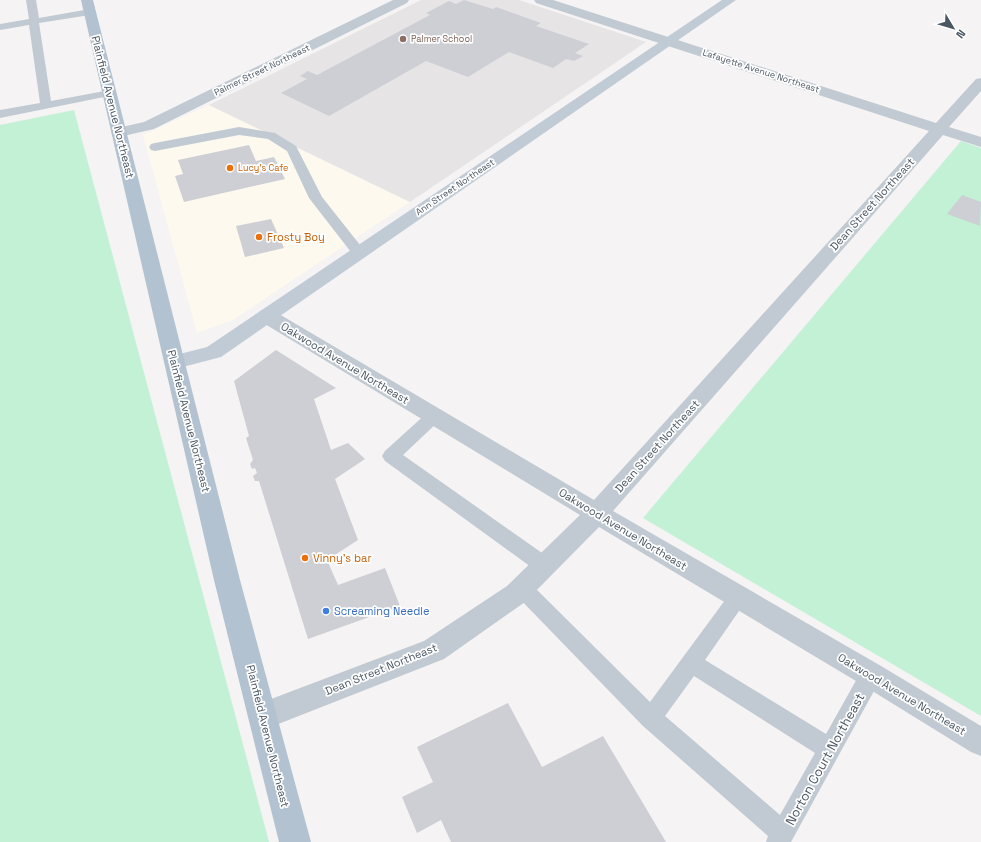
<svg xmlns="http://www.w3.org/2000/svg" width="981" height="842" viewBox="0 0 981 842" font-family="'Space Grotesk',sans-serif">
<rect width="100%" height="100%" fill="#f5f3f3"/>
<!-- commercial -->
<polygon fill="#fdf9ef" points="209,105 410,202 233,320 197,333 143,135"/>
<!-- education -->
<polygon fill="#e6e4e5" points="421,0 519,0 646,42 410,202 209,105"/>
<!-- green -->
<g fill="#c3f1d5">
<polygon points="74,110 269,842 0,842 0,125"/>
<polygon points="961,141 981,148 981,716 643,518"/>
</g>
<!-- building -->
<g fill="#cdcfd5">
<polygon points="464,0 493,9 496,7 541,23 536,26 589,44 575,53 583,56 574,61 566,59 553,68 509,52 468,77 426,61 329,116 281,93 307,79 300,76 308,71 317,75 430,15 426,13 449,1 456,4"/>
<polygon points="249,145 256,161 274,157 285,179 184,202 175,176 183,174 178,160"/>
<polygon points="962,195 981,202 980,226 947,214"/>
<polygon points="271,219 284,248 245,257 236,226"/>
<polygon points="276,350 336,388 314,399 331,450 348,443 365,459 335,479 358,540 327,560 338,585 385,568 400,606 308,639 259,481 255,481 253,476 257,473 255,468 252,469 250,464 253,460 246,438 249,436 234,381"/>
<polygon points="508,703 542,767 603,736 666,842 451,842 441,820 417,833 402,797 433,782 417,747"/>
</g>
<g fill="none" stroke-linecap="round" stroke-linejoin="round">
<!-- lane -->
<g fill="#c1cad2" fill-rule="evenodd">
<polygon points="26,0 36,0 39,18 90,9 95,12 90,15 39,23 51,101 110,90 114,91 116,93 114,95 0,118 0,110 40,103 29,25 0,30 0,24 29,19"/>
<polygon points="239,127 275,133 296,146 322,197 364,250 366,253 364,256 359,257 354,256 309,198 287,151 268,139 239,135 155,151 151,150 149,147 151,144 155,143"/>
<polygon points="434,410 440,412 442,416 440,420 403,455 552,560 555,566 552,572 545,574 538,572 385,461 382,456 385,451 428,412"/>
<path d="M 522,579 L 529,582 L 650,702 L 731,592 L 738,589 L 745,592 L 748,598 L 705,660 L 826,734 L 863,668 L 871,665 L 879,668 L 882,675 L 879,682 L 791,842 L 766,842 L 768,836 L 643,726 L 515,594 L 512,588 L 515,582 ZM 694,676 L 815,753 L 780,815 L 665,716 Z"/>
</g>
<!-- street -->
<g fill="#c1cad2" fill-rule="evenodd">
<polygon points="393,0 409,0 407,3 154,129 119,137 113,135 111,132 113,129 144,122"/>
<polygon points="534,0 553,0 936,123 976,79 981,78 981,91 949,127 981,137 981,147 943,135 613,511 881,666 981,726 981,756 971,752 861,684 599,527 525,602 444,659 263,730 253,726 249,716 253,706 424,641 507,586 580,515 260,321 257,316 260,311 267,309 274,311 594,500 929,131 536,3"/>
</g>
<!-- secondary -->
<polygon fill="#c1cbd6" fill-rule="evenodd" points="722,0 736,0 221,357 175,369 168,367 165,362 168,357 207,347"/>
<!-- primary -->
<polygon fill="#b3c2d1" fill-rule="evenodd" points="81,0 93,0 240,580 311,842 279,842 214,580"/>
</g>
<!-- markers -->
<circle fill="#8d6e63" stroke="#fff" stroke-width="1.5" cx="403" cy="39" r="4"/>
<g fill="#e8710a" stroke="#fff" stroke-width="1.5">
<circle cx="230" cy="168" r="4"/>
<circle cx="259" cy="237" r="4"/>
<circle cx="305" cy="558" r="4"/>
</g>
<circle fill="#3f7fe0" stroke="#fff" stroke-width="1.5" cx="326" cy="611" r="4"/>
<g text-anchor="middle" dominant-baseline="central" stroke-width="3.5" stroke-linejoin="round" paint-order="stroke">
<!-- far-education labels -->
<g font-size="9" fill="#785e54" stroke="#fff" text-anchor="start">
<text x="411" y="39">Palmer School</text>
</g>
<!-- far-street labels -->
<g font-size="9" fill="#4a5661" stroke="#fff">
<text transform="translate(262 70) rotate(-26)">Palmer Street Northeast</text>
<text transform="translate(761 71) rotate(18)">Lafayette Avenue Northeast</text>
<text transform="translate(455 187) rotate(-34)">Ann Street Northeast</text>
</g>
<!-- far-food labels -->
<g font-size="9" fill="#c56008" stroke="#fff" text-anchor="start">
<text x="238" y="168">Lucy's Cafe</text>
</g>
<!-- street labels -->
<g font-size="11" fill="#4a5661" stroke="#fff">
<text transform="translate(113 107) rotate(76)">Plainfield Avenue Northeast</text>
<text transform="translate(872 204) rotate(-48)">Dean Street Northeast</text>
<text transform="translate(345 363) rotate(31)">Oakwood Avenue Northeast</text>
<text transform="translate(189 421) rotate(76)">Plainfield Avenue Northeast</text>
<text transform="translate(657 446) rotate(-48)">Dean Street Northeast</text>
<text transform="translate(623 529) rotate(31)">Oakwood Avenue Northeast</text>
<text transform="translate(381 669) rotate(-22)">Dean Street Northeast</text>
<text transform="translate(902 694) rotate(31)">Oakwood Avenue Northeast</text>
<text transform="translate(268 736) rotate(76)">Plainfield Avenue Northeast</text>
</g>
<!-- food labels -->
<g font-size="11" fill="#c56008" stroke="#fff" text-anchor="start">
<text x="267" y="237">Frosty Boy</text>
<text x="313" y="558">Vinny's bar</text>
</g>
<!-- shop labels -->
<g font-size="11" fill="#366cbe" stroke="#fff" text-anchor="start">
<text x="334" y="611">Screaming Needle</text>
</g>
<!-- near-street labels -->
<g font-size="13" fill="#4a5661" stroke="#fff">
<text transform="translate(825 759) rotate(-61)">Norton Court Northeast</text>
</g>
</g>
<!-- north arrow -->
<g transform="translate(953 28) rotate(128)" stroke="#ffffff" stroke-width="3" paint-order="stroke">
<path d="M0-3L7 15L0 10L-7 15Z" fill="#4a5661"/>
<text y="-6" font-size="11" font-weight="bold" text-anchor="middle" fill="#4a5661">N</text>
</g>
</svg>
